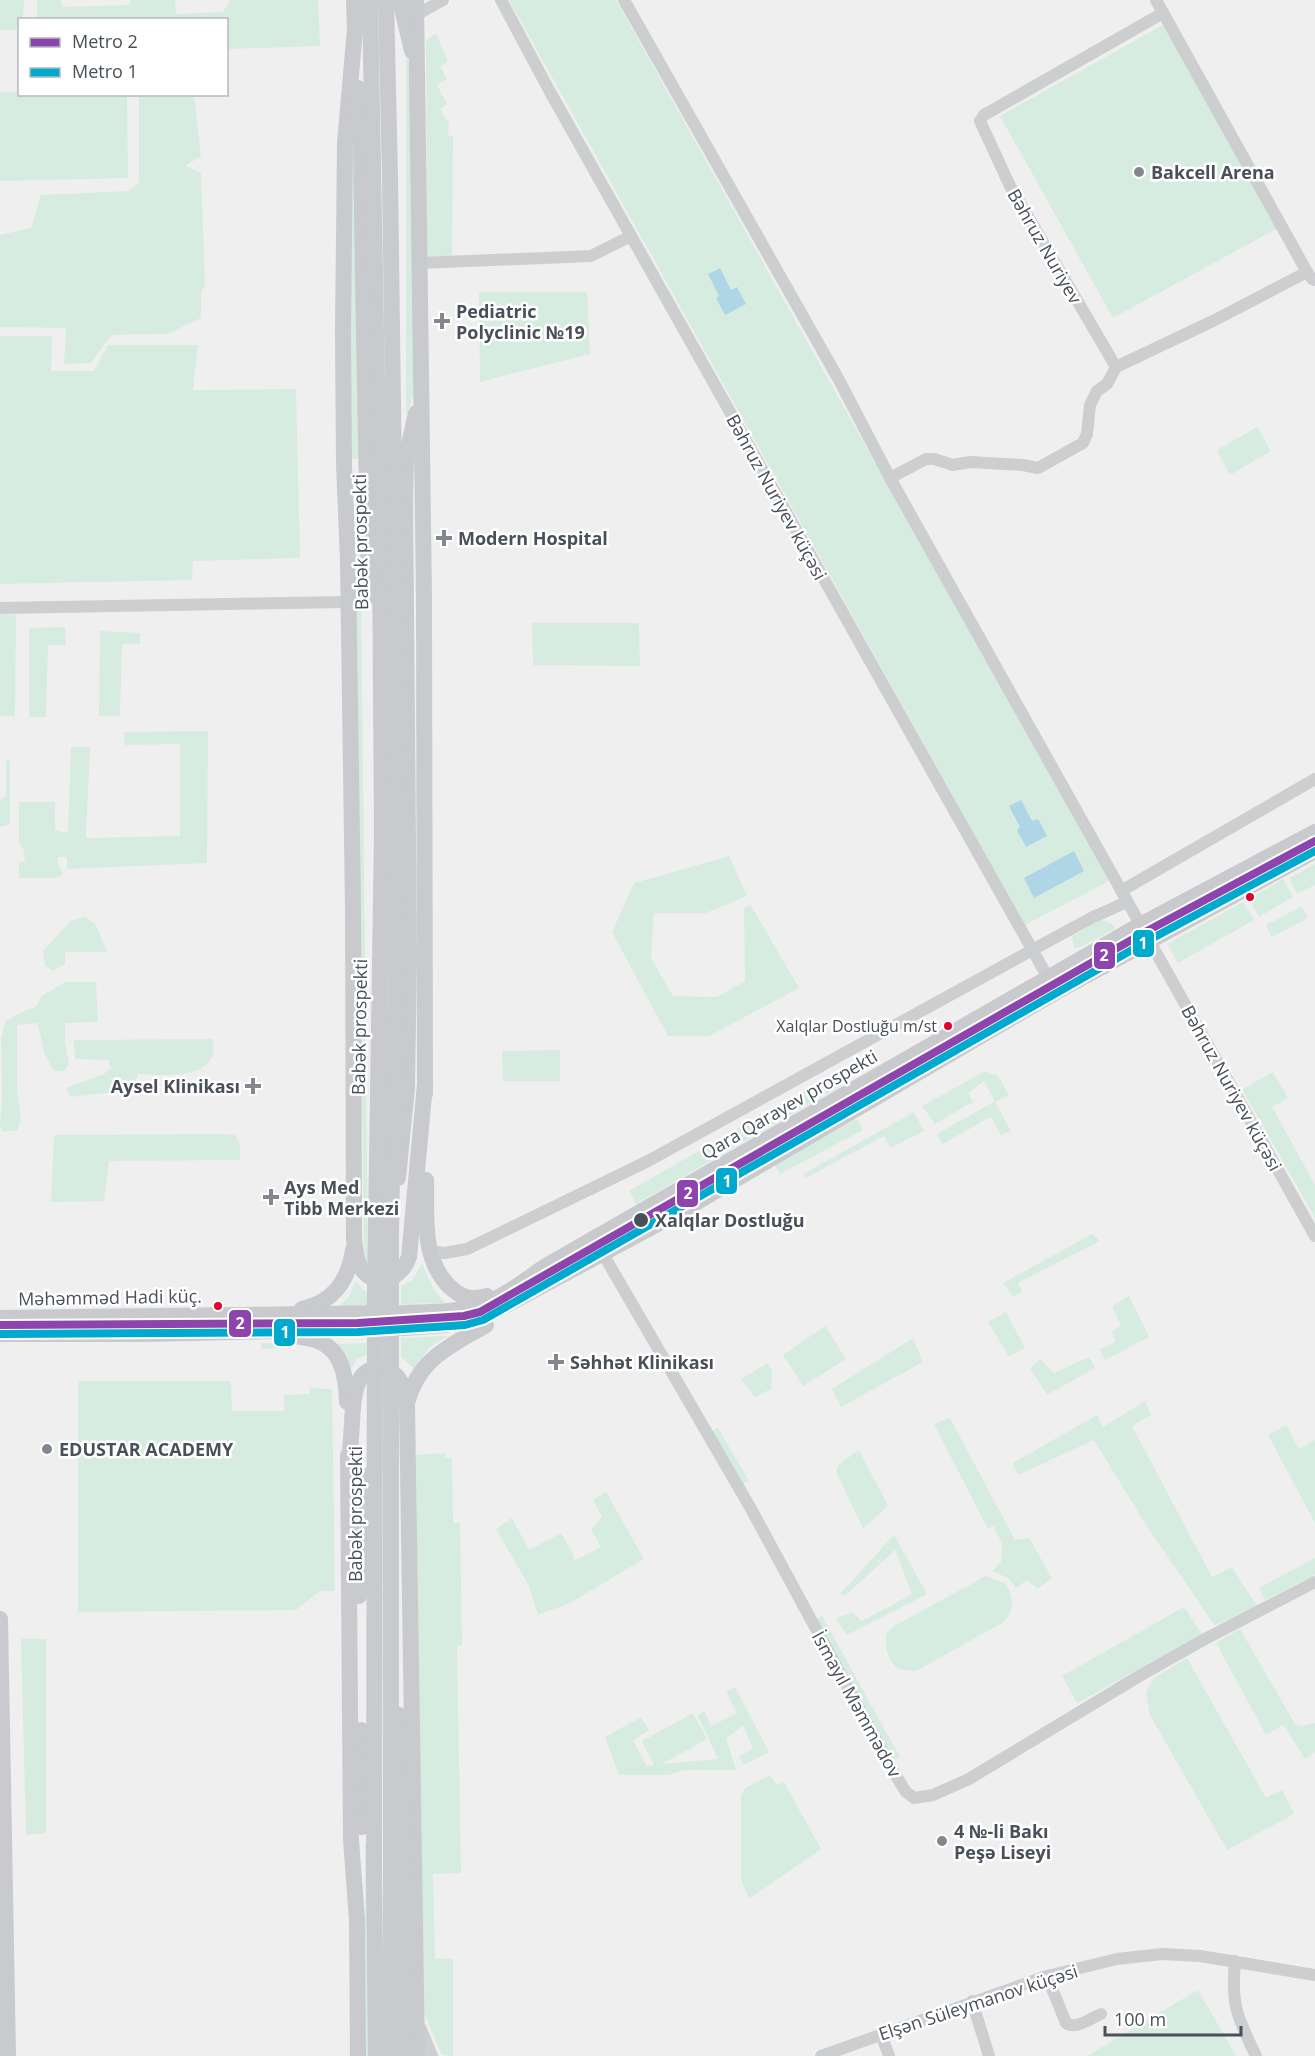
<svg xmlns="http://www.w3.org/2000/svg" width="1315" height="2056" viewBox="0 0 1315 2056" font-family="'Open Sans',sans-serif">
<rect width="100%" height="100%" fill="#f0efef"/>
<!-- green -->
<g fill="#d6ece0">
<polygon points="0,0 24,0 23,19 20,20 19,30 0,30"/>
<polygon points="37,0 61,0 62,7 130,5 131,0 175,0 176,14 223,12 230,0 318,0 320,46 227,49 226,20 37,19"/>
<polygon points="509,0 616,0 1109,881 1025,925"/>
<polygon points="1163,25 1278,228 1113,318 1000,116"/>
<polygon points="436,33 448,62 440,66 447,79 437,85 447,104 440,109 449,124 448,136 453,136 452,258 427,259 426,41"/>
<polygon points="406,52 411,70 415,390 406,417"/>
<polygon points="0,92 19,92 20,94 127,95 128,178 0,181"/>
<polygon points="139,95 194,95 201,156 185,166 201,173 205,285 201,293 201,318 168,334 111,335 91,363 64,364 66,328 0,327 0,235 31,228 41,195 129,191 139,182"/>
<polygon points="355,150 360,459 350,459 351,156"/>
<polygon points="479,292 587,292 590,354 480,382"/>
<polygon points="0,336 52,336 51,371 94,371 108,345 198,345 193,390 296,389 300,558 193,561 192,580 0,584"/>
<polygon points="1257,427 1271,451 1230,475 1217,450"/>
<polygon points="360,484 368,1267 364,1263 356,533 356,486"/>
<polygon points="0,614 16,615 15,716 0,716"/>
<polygon points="532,623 639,623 640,666 533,665"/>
<polygon points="65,627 66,645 48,645 46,717 29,717 29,628"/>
<polygon points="100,631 140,633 140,644 122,644 120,716 99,716"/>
<polygon points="208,731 207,863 67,869 67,857 58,857 58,865 63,874 57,878 19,878 19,862 25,861 23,848 19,842 19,802 55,802 55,830 68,833 71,747 90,747 86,838 180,836 180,744 125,745 124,732"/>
<polygon points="6,761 10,761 10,824 0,827 0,800 6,796"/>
<polygon points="729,856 747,896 706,913 654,913 651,958 673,996 717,997 745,981 744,909 750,904 799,988 709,1036 668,1036 612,932 634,883"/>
<polygon points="1315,864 1315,885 1297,894 1289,878"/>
<polygon points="1283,879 1293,897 1259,917 1249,899"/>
<polygon points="1243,902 1254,920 1178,963 1167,944"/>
<polygon points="1302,906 1308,918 1272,937 1266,925"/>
<polygon points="85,917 96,925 107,952 65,952 65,964 53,971 45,966 43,951 72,920"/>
<polygon points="1099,920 1107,921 1114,926 1115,929 1078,948 1074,947 1072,936"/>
<polygon points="65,982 96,982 98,1022 65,1023 65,1041 69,1064 64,1071 54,1071 44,1053 38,1023 17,1025 17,1090 21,1120 17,1130 3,1132 0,1127 2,1095 1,1040 5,1022 19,1013 36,1007 42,996"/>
<path d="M 213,1039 C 213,1043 214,1049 213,1054 C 205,1080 159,1075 138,1074 L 133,1090 L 70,1097 L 66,1088 L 104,1074 L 111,1068 L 108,1060 L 75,1059 L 74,1040 Z"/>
<polygon points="560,1050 560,1081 503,1081 502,1051"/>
<polygon points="845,1067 851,1080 636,1204 629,1191"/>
<polygon points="985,1071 998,1076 1009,1095 995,1102 1011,1131 1001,1135 991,1117 942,1144 937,1134 995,1101 984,1081 968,1093 973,1102 935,1124 922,1106"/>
<polygon points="1273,1072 1288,1098 1272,1107 1315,1185 1315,1218 1242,1089"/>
<polygon points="914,1112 924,1131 891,1148 884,1136 806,1178 803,1174"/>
<polygon points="857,1119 863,1130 780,1174 774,1163"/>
<polygon points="222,1134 235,1135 240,1144 240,1160 109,1161 104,1201 51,1202 54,1135"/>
<polygon points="1092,1234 1100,1241 1018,1283 1022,1292 1013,1297 1003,1283"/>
<polygon points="422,1264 433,1288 445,1303 401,1304 401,1286 412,1280"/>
<polygon points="356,1281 363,1290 368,1291 367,1309 334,1311 349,1297"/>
<polygon points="1129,1296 1149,1337 1105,1360 1100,1349 1116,1342 1111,1332 1121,1326 1112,1306"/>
<polygon points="1006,1312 1025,1348 1009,1357 988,1322"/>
<polygon points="825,1326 846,1359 803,1386 783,1355"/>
<polygon points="447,1336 430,1347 414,1369 401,1357 401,1338"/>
<polygon points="913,1338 923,1362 841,1407 832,1389"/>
<polygon points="261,1343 285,1343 285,1348 261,1349"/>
<polygon points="366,1343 367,1355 357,1359 350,1370 332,1344"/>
<polygon points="1089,1357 1095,1368 1047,1395 1030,1368 1040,1359 1054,1373"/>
<polygon points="768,1363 772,1372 771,1389 755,1397 741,1379"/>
<polygon points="78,1381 231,1381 232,1411 284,1411 284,1395 310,1394 310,1388 332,1389 335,1591 320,1591 296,1610 78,1612"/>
<polygon points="1145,1401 1151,1415 1132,1426 1212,1577 1232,1567 1257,1606 1215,1626 1146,1525 1094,1440 1018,1475 1013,1463 1097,1415 1103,1427"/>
<polygon points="950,1418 1015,1540 1029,1538 1052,1578 1038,1589 1027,1580 1016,1588 1008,1578 992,1571 1001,1562 1002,1543 993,1526 988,1529 934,1424"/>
<polygon points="1286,1425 1299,1449 1315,1440 1315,1523 1268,1435"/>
<polygon points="718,1428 749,1481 741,1485 711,1431"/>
<polygon points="859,1450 888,1506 863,1528 836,1472 838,1465"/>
<polygon points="445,1453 445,1458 452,1458 453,1523 460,1523 462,1645 457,1646 461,1873 433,1874 435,1959 453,1959 453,2056 442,2055 423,2011 416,1455"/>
<polygon points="606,1492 644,1559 570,1603 538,1615 529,1586 496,1529 512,1518 529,1550 561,1533 573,1554 574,1561 601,1547 591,1529 602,1517 593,1500"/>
<polygon points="894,1535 927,1594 847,1635 836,1619 852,1612 862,1621 912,1594 895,1550 845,1596 840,1594"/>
<polygon points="1315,1558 1315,1575 1265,1600 1259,1588"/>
<path d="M 986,1576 L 1006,1584 C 1014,1599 1015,1611 1002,1623 L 918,1670 C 893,1675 884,1657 886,1634 L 894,1626 Z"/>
<polygon points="1184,1607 1202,1634 1077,1703 1062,1676"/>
<polygon points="822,1616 900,1757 894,1760 816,1620"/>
<polygon points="1240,1629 1295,1724 1302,1726 1315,1723 1315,1752 1305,1759 1283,1725 1266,1735 1216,1643"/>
<polygon points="21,1639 46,1639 46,1833 26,1835"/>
<polygon points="1187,1658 1266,1798 1282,1790 1294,1814 1227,1850 1150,1715 1146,1692 1154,1678"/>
<polygon points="735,1687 769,1752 744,1765 739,1757 753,1748 743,1726 726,1738 736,1770 684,1770 669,1775 619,1775 605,1737 641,1717 649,1730 633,1741 647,1766 654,1765 642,1741 693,1713 707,1739 662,1764 718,1759 698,1716 704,1710 711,1726 737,1713 726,1692"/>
<polygon points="770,1775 777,1785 784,1782 821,1849 749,1899 741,1879 741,1796 745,1788"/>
<polygon points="365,1844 368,1844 369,2056 365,2056"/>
<polygon points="1198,1990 1236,2056 1087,2056"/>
</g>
<!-- water -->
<g fill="#afd6e6">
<polygon points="720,268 731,290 737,287 746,304 725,315 716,298 719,296 708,274"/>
<polygon points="1021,800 1032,821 1038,819 1047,836 1026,847 1017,830 1020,827 1009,806"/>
<polygon points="1074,851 1084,871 1034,898 1024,878"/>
</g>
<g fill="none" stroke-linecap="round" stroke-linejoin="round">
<!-- minor -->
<g stroke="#ccced0" stroke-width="12">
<polyline points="501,0 549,90 1051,983"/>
<polyline points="624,0 839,380 890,478 1315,1236"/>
<polyline points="1156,0 1307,272 1312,279 1315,280"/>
<polyline points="416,15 443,0"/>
<polyline points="420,263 591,256 631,236"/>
<polyline points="1116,367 1010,186 980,121 984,115 1163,13"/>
<polyline points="890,478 926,459 934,459 953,465 970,462 1023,465 1038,468 1083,443 1087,434 1090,405 1097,391 1107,384 1116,367 1215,320 1307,272"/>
<polyline points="0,608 348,602"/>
<polyline points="1121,891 1315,779"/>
<polyline points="430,1251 444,1253 467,1249 648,1161 1034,949 1093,917 1127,902"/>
<polyline points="606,1259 750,1507 893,1771 906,1792 914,1798 933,1795 969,1779 1141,1675 1205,1639 1315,1582"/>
<path d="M 1235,1961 C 1231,2006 1237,2016 1256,2056"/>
<path d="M 1047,1976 L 1066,2023 C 1076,2030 1091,2018 1101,2014"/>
<polyline points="972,2001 989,2056"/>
<polyline points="420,2027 432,2056"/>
<polyline points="881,2034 889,2056"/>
<polyline points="821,2056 1047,1976 1117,1959 1162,1954 1200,1956 1315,1975"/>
</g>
<!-- major -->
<g stroke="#c8cacd" stroke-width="16">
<path d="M 354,0 L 355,29 L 345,143 L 343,331 L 344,465 L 348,560 L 353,908 L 354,1240 C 356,1249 355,1260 361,1268 C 376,1291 402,1278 409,1257 L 425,1084"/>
<polyline points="400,0 412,51"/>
<polyline points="416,0 424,598 425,1094"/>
<polyline points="358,88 361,143 363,281"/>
<polyline points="398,1178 407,1088 409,957 405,499 406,458 416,413"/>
<path d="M 426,1180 C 427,1216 421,1258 449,1286 C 460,1297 471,1301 487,1296"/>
<path d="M 302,1309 C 333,1302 348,1282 353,1250"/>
<path d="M 0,1318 L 401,1313 C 427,1312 455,1313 481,1305 C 504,1297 525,1280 546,1266 L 1140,925 L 1315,832"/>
<polyline points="0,1334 149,1334 404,1328 446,1325 482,1318 680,1212 1056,992 1315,851"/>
<path d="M 300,1337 C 339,1340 346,1368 347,1402"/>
<path d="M 407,1403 C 419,1358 449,1347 486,1325"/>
<polyline points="348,1455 351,1840 357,1920 358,2056"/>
<path d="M 349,1466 C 350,1452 351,1438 352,1424 C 353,1403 353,1361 386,1370 C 402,1374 404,1390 407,1404 L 417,2056"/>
<polyline points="359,1596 362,1531 369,1475"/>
<polyline points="0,1619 8,2056"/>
<polyline points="399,1715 404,2056"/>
<polyline points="361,1730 362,1827"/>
</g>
<!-- major-bridge -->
<g stroke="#c8cacd" stroke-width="16">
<polyline points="370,0 380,551 382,833 375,1291 374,1868 376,2056"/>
<polyline points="386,0 390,177 397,708 396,958 391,1232 391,2056"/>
<polyline points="363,281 369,596"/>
</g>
<!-- metro-1 casing -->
<g stroke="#fff" stroke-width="12">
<polyline id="metro-1" points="0,1325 358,1323 464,1316 480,1312 1147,931 1315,841"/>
</g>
<!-- metro-2 casing -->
<g stroke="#fff" stroke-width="12">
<polyline id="metro-2" points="0,1334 358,1332 465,1325 483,1320 1151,939 1315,851"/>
</g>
<!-- metro-1 -->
<use href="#metro-1" stroke="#8e44ad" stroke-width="8"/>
<!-- metro-2 -->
<use href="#metro-2" stroke="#00a9ce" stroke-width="8"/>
</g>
<!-- markers -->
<g fill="#83888e" stroke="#fff" stroke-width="2">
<circle cx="1139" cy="172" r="6"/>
<path d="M439 312h6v6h6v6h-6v6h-6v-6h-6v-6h6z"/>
<path d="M441 529h6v6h6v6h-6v6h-6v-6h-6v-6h6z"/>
<path d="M250 1077h6v6h6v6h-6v6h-6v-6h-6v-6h6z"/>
<path d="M268 1188h6v6h6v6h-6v6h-6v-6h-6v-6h6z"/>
<path d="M553 1353h6v6h6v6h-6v6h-6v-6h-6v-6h6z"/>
<circle cx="47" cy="1449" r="6"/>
<circle cx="942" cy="1841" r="6"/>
</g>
<g fill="#e4002b" stroke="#fff" stroke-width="2">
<circle cx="1250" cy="897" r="5"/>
<circle cx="948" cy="1026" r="5"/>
<circle cx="218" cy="1306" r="5"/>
</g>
<circle fill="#495059" stroke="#fff" stroke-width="2" cx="641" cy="1220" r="8"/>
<g text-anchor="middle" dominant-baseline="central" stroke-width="5" stroke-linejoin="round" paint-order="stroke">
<!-- bus labels -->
<g font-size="16" fill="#495059" stroke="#fff" text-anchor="end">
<text x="937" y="1026">Xalqlar Dostluğu m/st</text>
</g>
<!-- poi labels -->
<g font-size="18" font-weight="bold" fill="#495059" stroke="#fff" text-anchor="start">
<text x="1151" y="172">Bakcell Arena</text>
<text x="456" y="311">Pediatric<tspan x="456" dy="21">Polyclinic №19</tspan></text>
<text x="458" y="538">Modern Hospital</text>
<text x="240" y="1086" text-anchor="end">Aysel Klinikası</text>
<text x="284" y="1187">Ays Med<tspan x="284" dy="21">Tibb Merkezi</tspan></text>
<text x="570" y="1362">Səhhət Klinikası</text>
<text x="59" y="1449">EDUSTAR ACADEMY</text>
<text x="954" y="1831">4 №-li Bakı<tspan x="954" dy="21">Peşə Liseyi</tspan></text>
</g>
<!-- street labels -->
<g font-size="18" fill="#495059" stroke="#fff">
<text transform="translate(1045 246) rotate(60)">Bəhruz Nuriyev</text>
<text transform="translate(777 497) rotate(61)">Bəhruz Nuriyev küçəsi</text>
<text transform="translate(360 542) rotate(-91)">Babək prospekti</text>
<text transform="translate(359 1027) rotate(-89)">Babək prospekti</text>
<text transform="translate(1232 1088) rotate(61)">Bəhruz Nuriyev küçəsi</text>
<text transform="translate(789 1104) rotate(-30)">Qara Qarayev prospekti</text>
<text transform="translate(110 1297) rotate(-1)">Məhəmməd Hadi küç.</text>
<text transform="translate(355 1514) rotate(-90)">Babək prospekti</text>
<text transform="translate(857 1704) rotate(61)">İsmayıl Məmmədov</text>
<text transform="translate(978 2002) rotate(-18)">Elşən Süleymanov küçəsi</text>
</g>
<!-- stop labels -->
<g font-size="18" font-weight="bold" fill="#495059" stroke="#fff" text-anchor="start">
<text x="655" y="1220">Xalqlar Dostluğu</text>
</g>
</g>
<g stroke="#fff" stroke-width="2">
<rect x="1132" y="929" width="23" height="29" rx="6" fill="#00a9ce"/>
<rect x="1093" y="941" width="23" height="29" rx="6" fill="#8e44ad"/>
<rect x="715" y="1167" width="23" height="28" rx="6" fill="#00a9ce"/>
<rect x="676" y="1179" width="23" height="29" rx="6" fill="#8e44ad"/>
<rect x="228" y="1309" width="24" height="29" rx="6" fill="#8e44ad"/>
<rect x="273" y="1318" width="23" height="29" rx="6" fill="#00a9ce"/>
</g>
<g font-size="16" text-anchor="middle" font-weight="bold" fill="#fff">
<text x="1143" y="949">1</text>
<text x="1104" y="961">2</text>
<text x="727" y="1187">1</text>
<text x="688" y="1199">2</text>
<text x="240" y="1329">2</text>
<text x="285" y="1338">1</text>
</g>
<!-- legend -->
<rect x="18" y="18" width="210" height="78" fill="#ffffff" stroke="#b6b9bd" stroke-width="1.5"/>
<rect x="30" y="38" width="30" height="9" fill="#8e44ad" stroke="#b6b9bd" stroke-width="1.5"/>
<text x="72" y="48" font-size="18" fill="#495059">Metro 2</text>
<rect x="30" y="68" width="30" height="9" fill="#00a9ce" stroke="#b6b9bd" stroke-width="1.5"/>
<text x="72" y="78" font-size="18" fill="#495059">Metro 1</text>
<!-- scale -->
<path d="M1105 2026v9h136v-9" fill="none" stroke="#495059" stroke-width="3"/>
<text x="1114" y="2026" font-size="18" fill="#495059" stroke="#ffffff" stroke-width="4.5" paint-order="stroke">100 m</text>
</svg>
